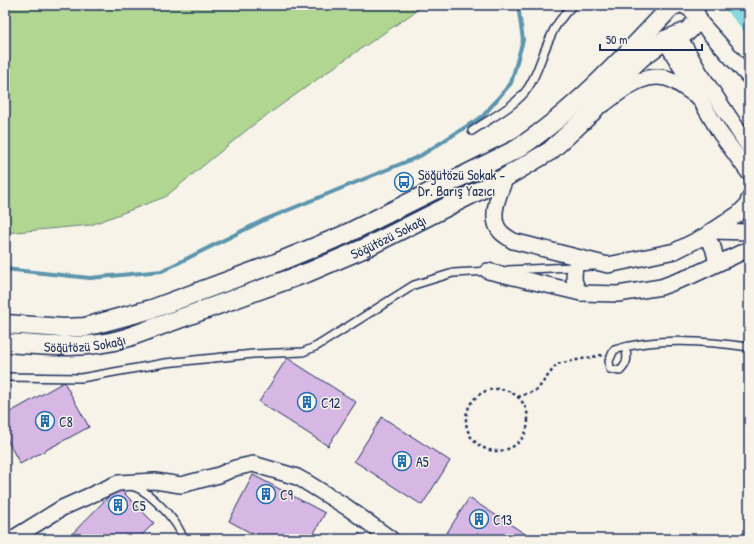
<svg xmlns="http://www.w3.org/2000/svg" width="754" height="544" viewBox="0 0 754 544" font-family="'Patrick Hand',sans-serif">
<rect width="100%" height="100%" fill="#f7f3e8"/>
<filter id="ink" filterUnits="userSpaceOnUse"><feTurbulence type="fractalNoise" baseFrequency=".025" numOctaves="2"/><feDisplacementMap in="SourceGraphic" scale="8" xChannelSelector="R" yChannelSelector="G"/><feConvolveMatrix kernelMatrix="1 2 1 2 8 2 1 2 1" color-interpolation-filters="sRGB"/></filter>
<g filter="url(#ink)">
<!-- green -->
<polygon fill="#b0d691" stroke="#668278" points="5,5 425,5 343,61 253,125 165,197 91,225 5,233"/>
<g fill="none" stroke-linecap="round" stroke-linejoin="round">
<!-- stream -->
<polyline stroke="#5c95ad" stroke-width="4" points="5,269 90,278 162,271 264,220 420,156 483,116 511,83 523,40 518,5"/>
<!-- canal -->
<polyline stroke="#88d9e1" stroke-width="14" points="731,5 749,26"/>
</g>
<!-- building -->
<g fill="#d7b7e4" stroke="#1b2f5e">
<polygon points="287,358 356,402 328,446 259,402"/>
<polygon points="64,382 89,427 20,464 5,436 5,415"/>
<polygon points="382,417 450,461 422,505 354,461"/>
<polygon points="253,475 325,513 311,539 262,539 229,521"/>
<polygon points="118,487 154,523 138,539 67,539"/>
<polygon points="469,498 533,539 443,539"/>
<polygon points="359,533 366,539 353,539"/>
</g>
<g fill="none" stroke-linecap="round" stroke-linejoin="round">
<!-- service casing -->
<g stroke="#1b2f5e" stroke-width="10">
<g id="service">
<path d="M 472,131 C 490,118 515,107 528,88 C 538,73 542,54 550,38 C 555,25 563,15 573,5"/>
<polyline points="508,270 594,266"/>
<path d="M 625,347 C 628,357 628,363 620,371 L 610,369 L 609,361 L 614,350 C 656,337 706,341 749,347"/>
<polyline points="5,377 81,378 165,363 253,354 303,352 317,346 414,285 453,273 490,271"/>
<path d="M 131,486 C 148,489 179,522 183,539"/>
</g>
</g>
<!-- minor casing -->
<g stroke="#1b2f5e" stroke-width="18">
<g id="minor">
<polyline points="698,20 749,77"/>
<polyline points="678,35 700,73 749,147"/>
<polyline points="665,40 720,133 749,173"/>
<path d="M 604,104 C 624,89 648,68 674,81 C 682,86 690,92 697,96"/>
<path d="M 506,177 C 500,192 488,217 500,231 C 503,235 509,238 513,241 L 608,265 L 675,251 L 705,236 L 738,214 L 747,205 L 749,199"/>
<polyline points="711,231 749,232"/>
<polyline points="705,236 713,247 717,263"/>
<path d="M 575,268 C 573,279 574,285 581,293"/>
<polyline points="488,271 581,293 618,294 661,287 691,276 749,249"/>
<polyline points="12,539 62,508 118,483 155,481 181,485 219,475 235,468 253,464 297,477 306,482 348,508 391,539"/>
</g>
</g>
<!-- tertiary casing -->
<g stroke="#1b2f5e" stroke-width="21">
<g id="tertiary">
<path d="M 5,324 L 64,328 L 85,327 L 152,309 L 276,263 L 344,235 L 517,149 C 575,111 625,56 672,6 L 676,5"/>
<path id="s1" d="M 5,343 C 46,346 86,350 126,338 L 309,272 L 365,248 L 506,177 L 550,151 L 574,129 L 592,112 L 621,77 L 642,57 L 665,40 L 688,31 L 698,20 L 694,10 L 686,5"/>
</g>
</g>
<!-- path -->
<g stroke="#1b2f5e" stroke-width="2.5" stroke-dasharray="3 3" stroke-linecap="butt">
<circle cx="497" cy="420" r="31"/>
<polyline points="518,397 537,390 557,364 602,355"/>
</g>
<!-- service -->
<use href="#service" stroke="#f7f3e8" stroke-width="7"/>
<!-- minor -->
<use href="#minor" stroke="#f7f3e8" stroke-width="15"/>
<!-- tertiary -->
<use href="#tertiary" stroke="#f7f3e8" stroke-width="18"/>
</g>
</g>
<!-- icons -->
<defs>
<g id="bus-ring" transform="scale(1)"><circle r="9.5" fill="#f7f3e8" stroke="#1f6fb2" stroke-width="1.5"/><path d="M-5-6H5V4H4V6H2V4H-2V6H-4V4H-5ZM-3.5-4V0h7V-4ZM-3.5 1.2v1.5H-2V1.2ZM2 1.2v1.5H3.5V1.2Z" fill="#1f6fb2"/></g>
<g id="building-ring" transform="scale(1)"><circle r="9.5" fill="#f7f3e8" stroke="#1f6fb2" stroke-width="1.5"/><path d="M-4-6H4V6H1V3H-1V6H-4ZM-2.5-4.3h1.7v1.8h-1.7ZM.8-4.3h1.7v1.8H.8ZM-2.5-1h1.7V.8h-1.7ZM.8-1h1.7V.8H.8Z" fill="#1f6fb2"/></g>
</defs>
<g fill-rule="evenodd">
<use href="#bus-ring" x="404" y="182"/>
<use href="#building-ring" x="307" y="402"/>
<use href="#building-ring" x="45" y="421"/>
<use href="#building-ring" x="402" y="461"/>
<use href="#building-ring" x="266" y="494"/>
<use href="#building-ring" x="118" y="505"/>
<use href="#building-ring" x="479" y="519"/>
</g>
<g text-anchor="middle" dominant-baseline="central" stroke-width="3" stroke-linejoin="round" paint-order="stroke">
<!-- poi labels -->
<g font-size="14" fill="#1b2f5e" stroke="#f7f3e8" text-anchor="start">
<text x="418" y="174">Söğütözü Sokak -<tspan x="418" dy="16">Dr. Barış Yazıcı</tspan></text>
<text x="321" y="402">C12</text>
<text x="59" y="421">C8</text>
<text x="416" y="461">A5</text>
<text x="280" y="494">C9</text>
<text x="132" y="505">C5</text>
<text x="493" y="519">C13</text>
</g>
<!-- street labels -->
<g font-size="14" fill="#1b2f5e" stroke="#f7f3e8">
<text stroke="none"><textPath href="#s1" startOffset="403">Söğütözü Sokağı</textPath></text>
<text stroke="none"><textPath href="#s1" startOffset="80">Söğütözü Sokağı</textPath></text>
</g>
</g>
<!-- margin -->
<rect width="754" height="544" fill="none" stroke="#f7f3e8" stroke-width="20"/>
<rect x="10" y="10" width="734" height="524" fill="none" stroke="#1b2f5e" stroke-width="1.5" filter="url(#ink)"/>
<!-- scale -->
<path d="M600 44v6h102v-6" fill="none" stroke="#1b2f5e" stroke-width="2"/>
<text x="606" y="44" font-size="12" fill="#1b2f5e" stroke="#f7f3e8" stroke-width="3" paint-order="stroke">50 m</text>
</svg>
